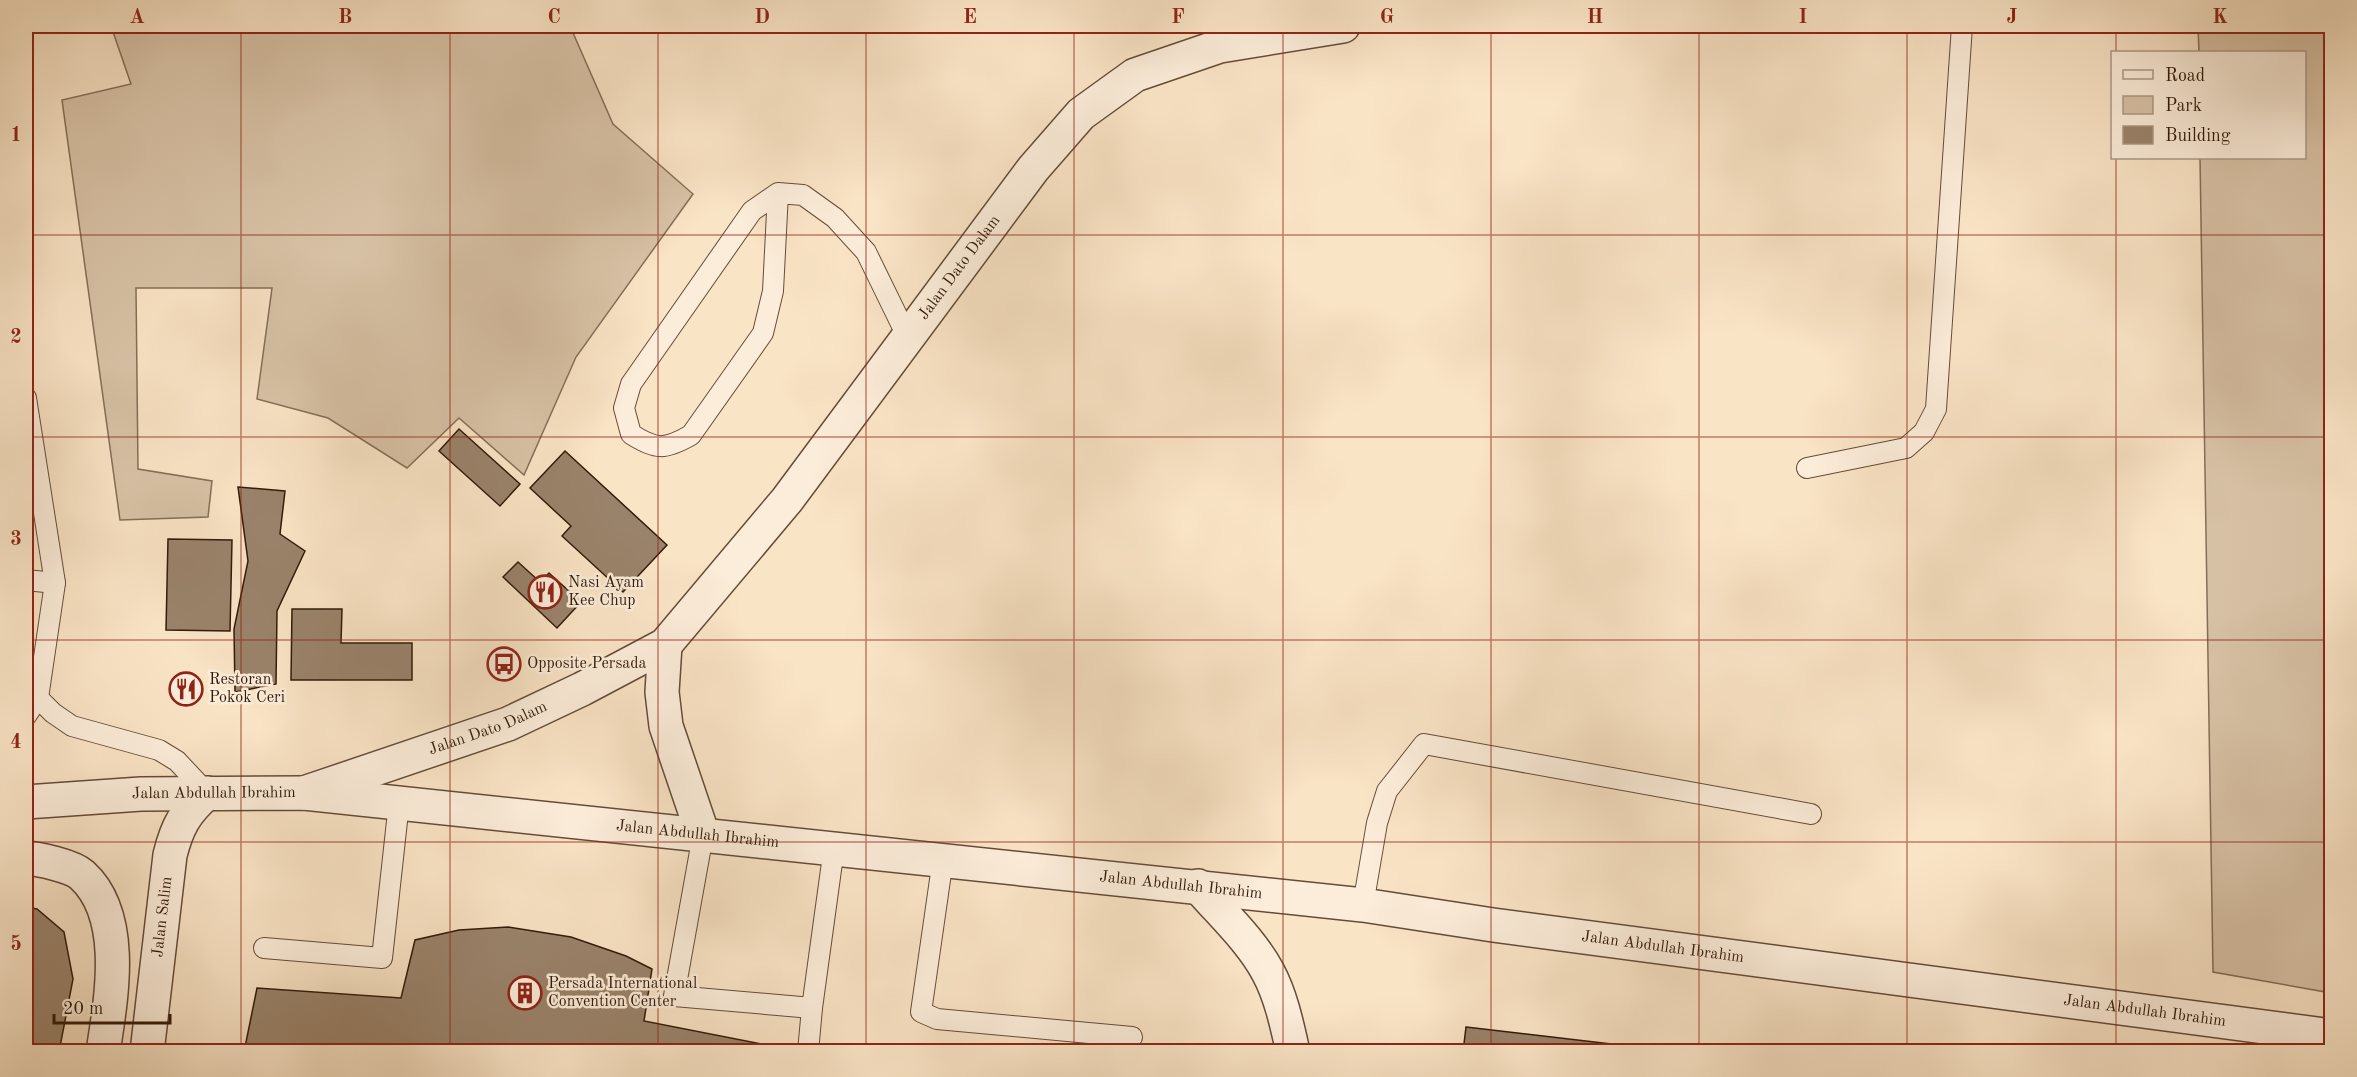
<svg xmlns="http://www.w3.org/2000/svg" width="2357" height="1077" viewBox="0 0 2357 1077" font-family="'Old Standard TT',serif">
<rect width="100%" height="100%" fill="#fae4c6"/>
<filter id="stains"><feTurbulence type="fractalNoise" baseFrequency=".00333" numOctaves="4"/><feColorMatrix values="0 0 0 0 .2 0 0 0 0 .09 0 0 0 0 .02 0 0 0 .5 -.17"/></filter>
<radialGradient id="worn" r=".72"><stop offset=".6" stop-color="#630" stop-opacity="0"/><stop offset="1" stop-color="#630" stop-opacity=".3"/></radialGradient>
<!-- green -->
<g fill="#d8c2a6" stroke="#856e58" stroke-width="1.5">
<polygon points="111,26 570,26 613,124 693,194 576,357 524,475 459,418 407,468 328,418 257,399 272,288 136,288 138,469 212,481 208,517 120,520 62,100 131,84"/>
<polygon points="2198,26 2331,26 2331,993 2213,972 2200,158 2304,158 2304,52 2199,52"/>
</g>
<!-- building -->
<g fill="#9a836b" stroke="#321a09" stroke-width="1.5">
<polygon points="459,429 520,484 500,506 439,451"/>
<polygon points="565,451 667,545 623,592 562,536 571,526 530,488"/>
<polygon points="238,487 285,491 280,534 305,551 277,611 276,684 235,692 234,629 248,561"/>
<polygon points="168,539 232,540 230,631 166,630"/>
<polygon points="518,562 540,582 549,573 581,602 557,628 503,577"/>
<polygon points="292,609 342,609 341,643 412,643 412,680 291,680"/>
<polygon points="26,907 37,909 64,932 73,979 59,1052 26,1052"/>
<polygon points="508,927 571,937 626,956 652,969 644,1021 782,1048 784,1052 244,1052 257,988 401,998 415,940 459,930"/>
<polygon points="1466,1027 1680,1052 1463,1052"/>
<polygon points="1469,1045 1529,1051 1531,1052 1468,1052"/>
</g>
<g fill="none" stroke-linecap="round" stroke-linejoin="round">
<!-- service casing -->
<g stroke="#644c38" stroke-width="22">
<g id="service">
<path d="M 778,193 L 773,291 L 763,333 L 691,435 C 665,450 656,450 631,434 L 624,408 L 631,384 L 752,211 L 778,193 L 803,195 L 835,218 L 866,252 L 908,338"/>
<polyline points="26,398 55,583 38,698 26,716"/>
<polyline points="1807,468 1906,448 1924,432 1936,409 1962,26"/>
<polyline points="26,580 55,583"/>
<polyline points="38,698 53,713 72,726 159,750 177,761 207,793"/>
<polyline points="703,835 674,996 812,1008 834,848"/>
<polyline points="943,859 921,1012 937,1019 1132,1037"/>
<polyline points="1363,905 1377,823 1387,791 1424,744 1811,814"/>
<polyline points="264,948 382,958 399,803"/>
<polyline points="808,1052 812,1008"/>
</g>
</g>
<!-- minor casing -->
<g stroke="#644c38" stroke-width="36">
<g id="minor">
<polyline points="665,645 662,692 666,726 703,835"/>
<path id="s1" d="M 304,793 L 508,724 L 582,689 L 665,645 L 787,500 L 1033,169 L 1081,114 L 1135,75 L 1220,46 L 1343,26"/>
<path d="M 26,858 C 39,859 72,866 82,875 C 127,916 111,999 103,1052"/>
<path d="M 1198,886 C 1221,913 1251,940 1268,972 C 1281,996 1287,1025 1293,1052"/>
<path id="s2" d="M 147,1052 L 170,855 C 177,827 185,812 207,793"/>
</g>
</g>
<!-- tertiary casing -->
<g stroke="#644c38" stroke-width="36">
<g id="tertiary">
<path id="s3" d="M 26,802 L 141,794 L 304,793 L 1363,905 L 1493,925 L 2332,1036"/>
</g>
</g>
<!-- service -->
<use href="#service" stroke="#fcedda" stroke-width="20"/>
<!-- minor -->
<use href="#minor" stroke="#fcedda" stroke-width="33"/>
<!-- tertiary -->
<use href="#tertiary" stroke="#fcedda" stroke-width="33"/>
</g>
<!-- grid -->
<path fill="none" stroke="#8f2418" stroke-width="1.5" stroke-opacity="0.55" d="M 241,26 L 241,1052M 450,26 L 450,1052M 658,26 L 658,1052M 866,26 L 866,1052M 1074,26 L 1074,1052M 1283,26 L 1283,1052M 1491,26 L 1491,1052M 1699,26 L 1699,1052M 1907,26 L 1907,1052M 2116,26 L 2116,52M 2116,158 L 2116,1052M 26,235 L 2332,235M 26,437 L 2332,437M 26,640 L 2332,640M 26,842 L 2332,842"/>
<!-- icons -->
<defs>
<g id="restaurant-ring" transform="scale(1.725)"><circle r="9.5" fill="#fcedda" stroke="#8f2418" stroke-width="1.5"/><path d="M-5-6h1v4h1v-4h1v4h1v-4h1v5L-1.5 .5V6h-2V.5L-5-1ZM5-6V6H3V1.5H1.5Q1.5-4 5-6Z" fill="#8f2418"/></g>
<g id="bus-ring" transform="scale(1.725)"><circle r="9.5" fill="#fcedda" stroke="#8f2418" stroke-width="1.5"/><path d="M-5-6H5V4H4V6H2V4H-2V6H-4V4H-5ZM-3.5-4V0h7V-4ZM-3.5 1.2v1.5H-2V1.2ZM2 1.2v1.5H3.5V1.2Z" fill="#8f2418"/></g>
<g id="building-ring" transform="scale(1.725)"><circle r="9.5" fill="#fcedda" stroke="#8f2418" stroke-width="1.5"/><path d="M-4-6H4V6H1V3H-1V6H-4ZM-2.5-4.3h1.7v1.8h-1.7ZM.8-4.3h1.7v1.8H.8ZM-2.5-1h1.7V.8h-1.7ZM.8-1h1.7V.8H.8Z" fill="#8f2418"/></g>
</defs>
<g fill-rule="evenodd">
<use href="#restaurant-ring" x="545" y="592"/>
<use href="#bus-ring" x="504" y="664"/>
<use href="#restaurant-ring" x="186" y="689"/>
<use href="#building-ring" x="525" y="993"/>
</g>
<g text-anchor="middle" dominant-baseline="central" stroke-width="5" stroke-linejoin="round" paint-order="stroke">
<!-- street labels -->
<g font-size="16" fill="#321a09" stroke="#fcedda">
<text stroke="none"><textPath href="#s1" startOffset="870">Jalan Dato Dalam</textPath></text>
<text stroke="none"><textPath href="#s1" startOffset="195">Jalan Dato Dalam</textPath></text>
<text stroke="none"><textPath href="#s3" startOffset="188">Jalan Abdullah Ibrahim</textPath></text>
<text stroke="none"><textPath href="#s3" startOffset="674">Jalan Abdullah Ibrahim</textPath></text>
<text stroke="none"><textPath href="#s3" startOffset="1160">Jalan Abdullah Ibrahim</textPath></text>
<text stroke="none"><textPath href="#s2" startOffset="136">Jalan Salim</textPath></text>
<text stroke="none"><textPath href="#s3" startOffset="1646">Jalan Abdullah Ibrahim</textPath></text>
<text stroke="none"><textPath href="#s3" startOffset="2132">Jalan Abdullah Ibrahim</textPath></text>
</g>
<!-- poi labels -->
<g font-size="16" fill="#321a09" stroke="#fcedda" text-anchor="start">
<text x="568" y="583">Nasi Ayam<tspan x="568" dy="18">Kee Chup</tspan></text>
<text x="527" y="664">Opposite Persada</text>
<text x="209" y="680">Restoran<tspan x="209" dy="18">Pokok Ceri</tspan></text>
<text x="548" y="984">Persada International<tspan x="548" dy="18">Convention Center</tspan></text>
</g>
</g>
<!-- margin -->
<rect width="2357" height="1077" fill="none" stroke="#fae4c6" stroke-width="66"/>
<!-- legend -->
<rect x="2111" y="51" width="195" height="108" fill="#fcedda" stroke="#ab9986" stroke-width="1.5"/>
<rect x="2123" y="70" width="30" height="9" fill="#fcedda" stroke="#ab9986" stroke-width="1.5"/>
<text x="2165" y="81" font-size="18" fill="#321a09">Road</text>
<rect x="2123" y="96" width="30" height="18" fill="#d8c2a6" stroke="#ab9986" stroke-width="1.5"/>
<text x="2165" y="111" font-size="18" fill="#321a09">Park</text>
<rect x="2123" y="126" width="30" height="18" fill="#9a836b" stroke="#ab9986" stroke-width="1.5"/>
<text x="2165" y="141" font-size="18" fill="#321a09">Building</text>
<!-- scale -->
<path d="M54 1014v9h116v-9" fill="none" stroke="#321a09" stroke-width="3"/>
<text x="63" y="1014" font-size="18" fill="#321a09" stroke="#fcedda" stroke-width="4.5" paint-order="stroke">20 m</text>
<rect x="33" y="33" width="2291" height="1011" fill="none" stroke="#8f2418" stroke-width="2"/>
<g font-size="20" text-anchor="middle" font-weight="bold" fill="#8f2418">
<text x="137" y="23">A</text>
<text x="345" y="23">B</text>
<text x="554" y="23">C</text>
<text x="762" y="23">D</text>
<text x="970" y="23">E</text>
<text x="1178" y="23">F</text>
<text x="1387" y="23">G</text>
<text x="1595" y="23">H</text>
<text x="1803" y="23">I</text>
<text x="2012" y="23">J</text>
<text x="2220" y="23">K</text>
<text x="16" y="141">1</text>
<text x="16" y="343">2</text>
<text x="16" y="545">3</text>
<text x="16" y="748">4</text>
<text x="16" y="950">5</text>
</g>
<rect width="100%" height="100%" filter="url(#stains)"/>
<rect width="100%" height="100%" fill="url(#worn)"/>
</svg>
